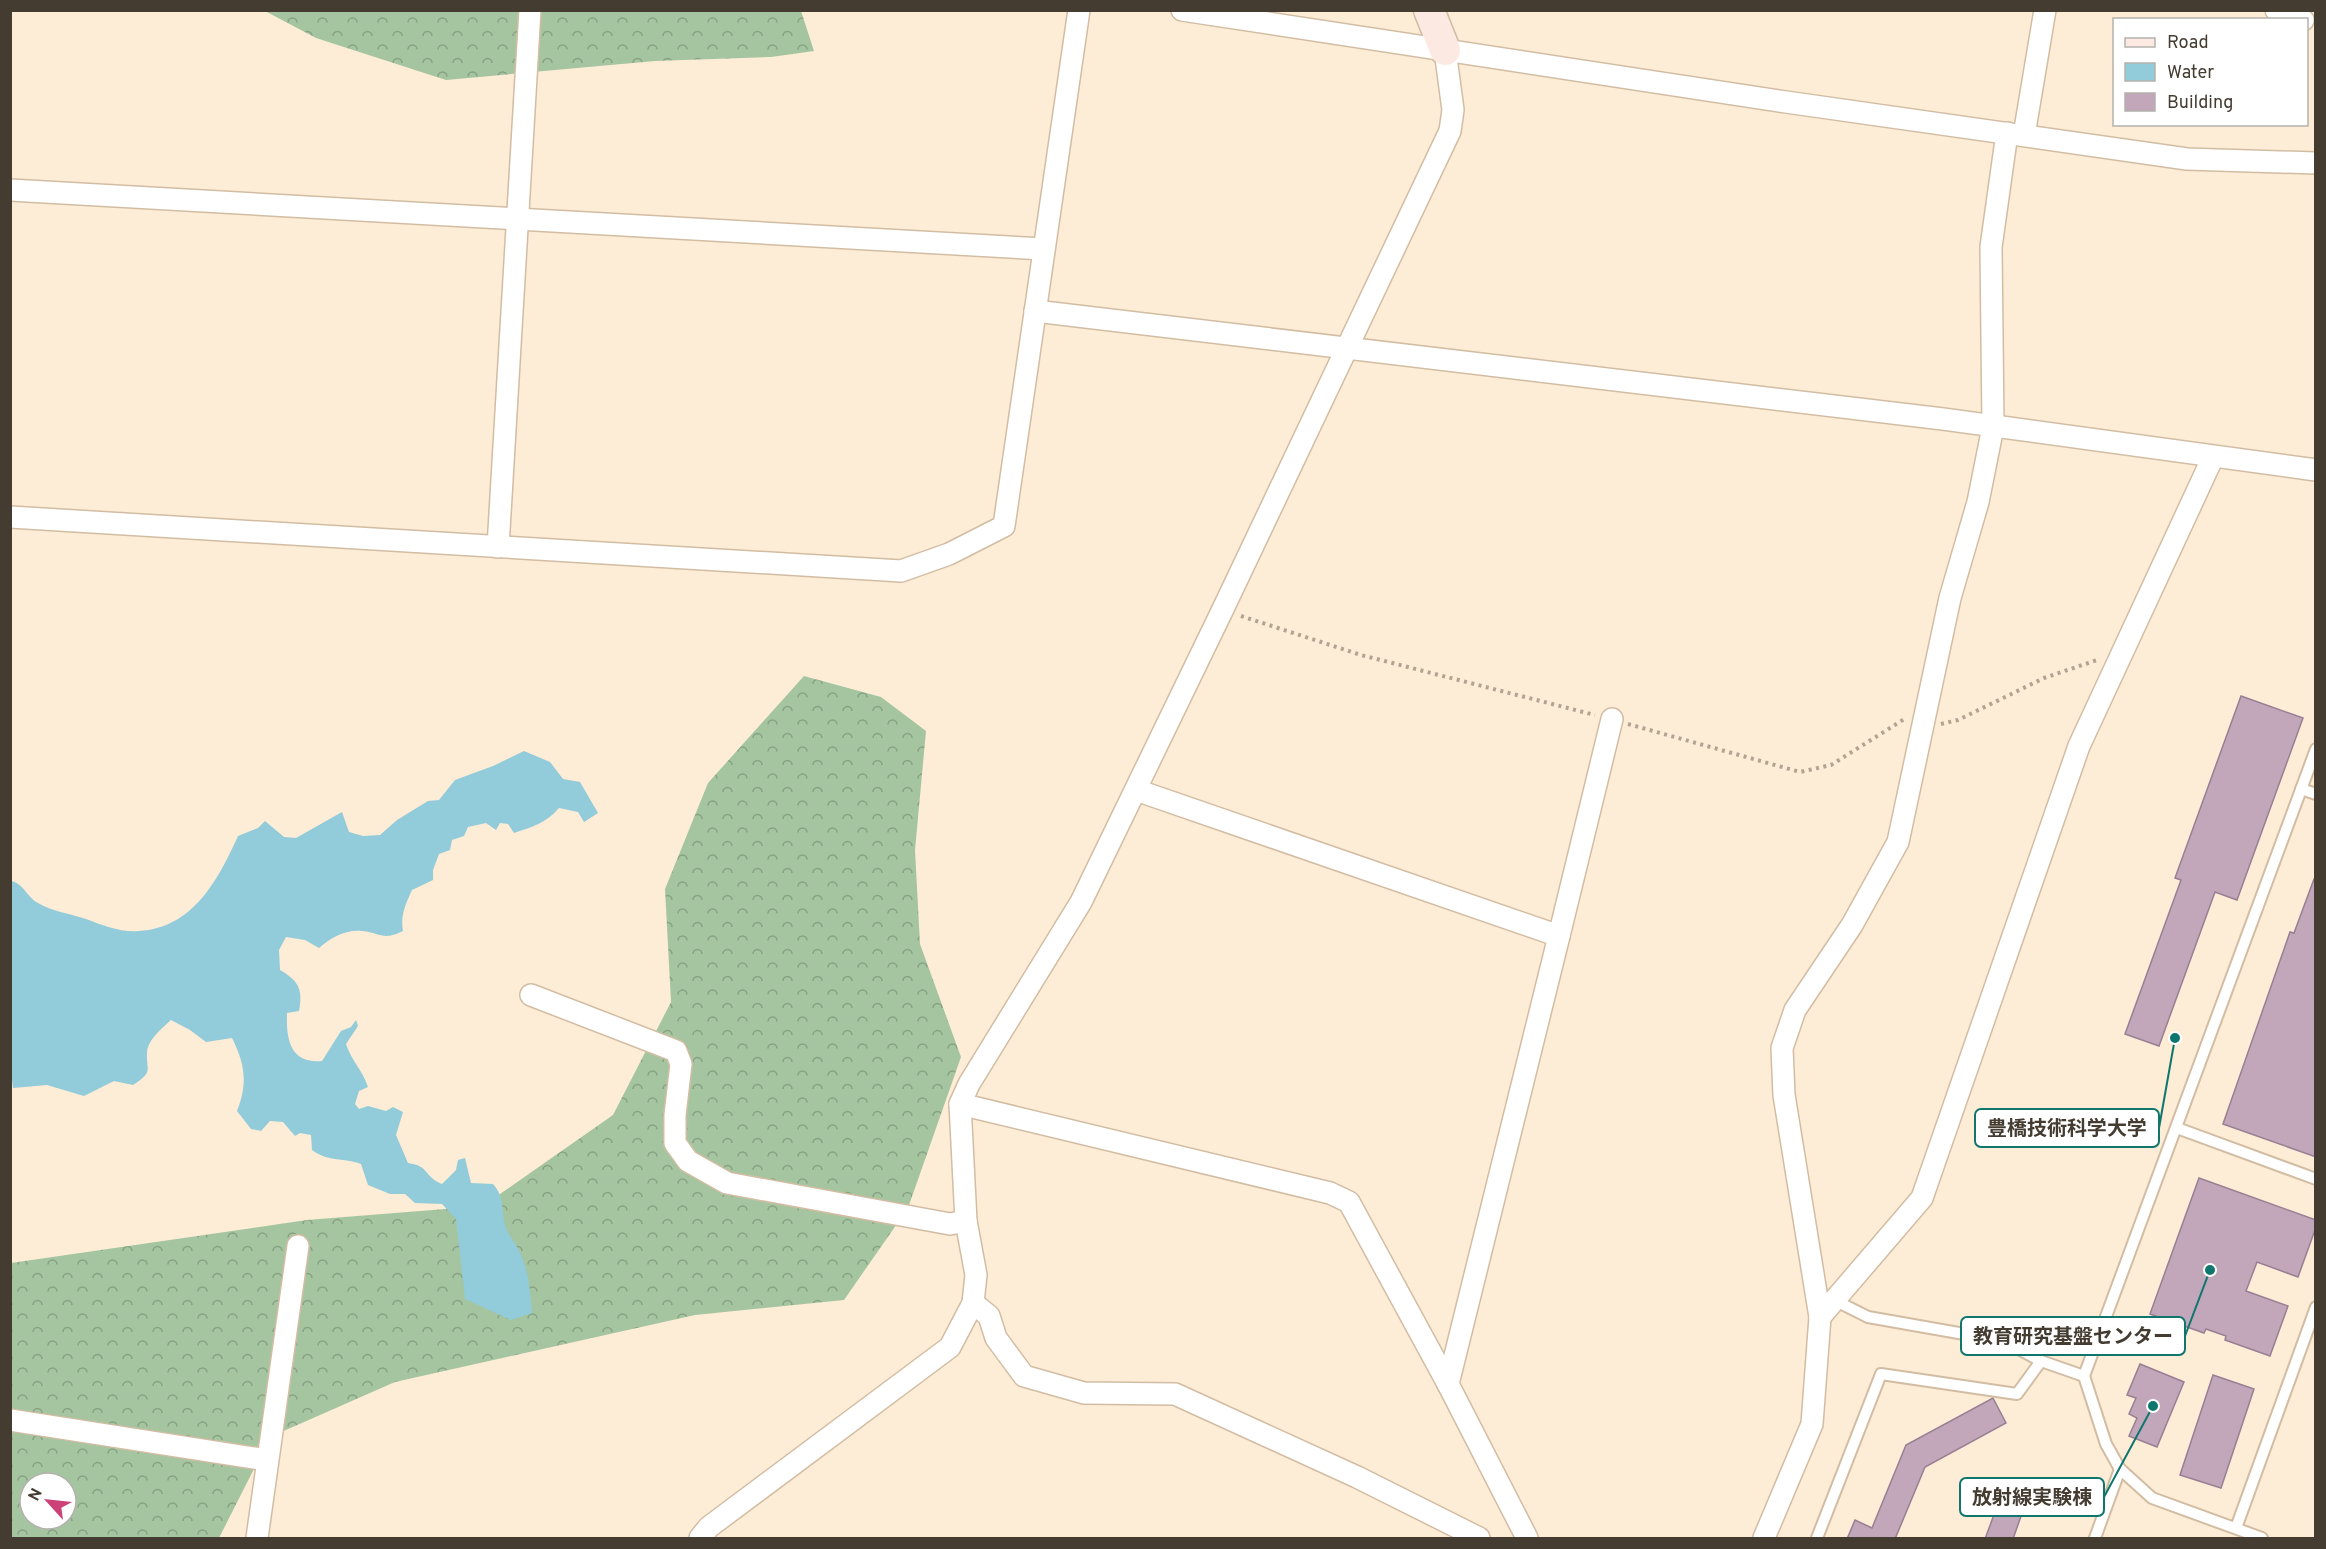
<svg xmlns="http://www.w3.org/2000/svg" width="2326" height="1549" viewBox="0 0 2326 1549" font-family="Overpass,'Noto Sans JP',sans-serif">
<defs>
<pattern id="forest-crowns" width="20" height="18" patternUnits="userSpaceOnUse" patternTransform="scale(1.5)"><rect width="20" height="18" fill="#a4c5a0"/><path d="M2 6a3 3 0 1 1 6 0M12 15a3 3 0 1 1 6 0" fill="none" stroke="#87a183"/></pattern>
</defs>
<rect width="100%" height="100%" fill="#fdecd6"/>
<!-- forest -->
<g fill="url(#forest-crowns)" fill-rule="evenodd">
<polygon points="265,11 801,11 814,51 771,57 655,61 446,80 316,38"/>
<path d="M 804,676 L 881,697 L 926,731 L 915,850 L 920,944 L 961,1057 L 908,1208 L 844,1300 L 695,1315 L 395,1382 L 270,1437 L 219,1538 L 11,1538 L 11,1263 L 307,1220 L 483,1206 L 613,1115 L 671,1002 L 665,889 L 708,783 ZM 30,1483 L 66,1483 L 66,1519 L 30,1519 Z"/>
</g>
<!-- water -->
<path fill="#92cbd9" d="M 524,751 L 550,762 L 563,779 L 580,782 L 598,813 L 584,822 L 578,812 L 559,808 C 546,823 532,827 514,833 L 508,824 L 500,823 L 496,830 L 486,823 L 468,827 L 464,836 L 452,840 L 450,850 L 439,854 L 433,870 L 433,880 L 412,890 C 406,903 400,916 403,931 C 383,941 381,933 362,931 C 346,929 330,938 319,948 L 305,940 L 286,937 L 279,950 L 280,970 C 299,981 303,989 299,1011 L 287,1013 C 286,1039 290,1064 322,1061 L 341,1031 L 351,1027 L 356,1020 L 358,1026 L 346,1044 C 351,1060 363,1071 368,1087 L 359,1091 L 355,1104 L 359,1109 L 368,1106 L 386,1111 L 393,1107 L 403,1112 L 396,1135 L 408,1163 C 430,1166 423,1176 442,1184 L 456,1170 L 458,1160 L 465,1158 L 471,1183 L 493,1184 C 505,1197 501,1212 506,1228 C 509,1236 515,1242 518,1249 C 529,1269 530,1290 532,1313 L 511,1320 L 465,1299 L 456,1219 L 442,1204 L 415,1203 L 405,1194 L 390,1194 L 368,1185 L 361,1164 C 343,1157 330,1163 312,1150 L 311,1135 L 300,1133 L 295,1136 L 283,1122 L 270,1121 L 261,1131 L 251,1129 L 237,1111 C 248,1083 245,1064 232,1038 L 206,1042 L 190,1030 L 171,1020 C 162,1028 148,1040 147,1052 C 146,1072 154,1071 133,1085 L 114,1081 L 84,1096 L 47,1085 L 13,1088 L 10,1064 L 11,881 C 23,883 27,897 38,903 C 51,911 71,914 86,919 C 102,925 122,933 139,931 C 193,928 218,880 238,836 L 258,828 L 265,821 L 284,837 L 296,838 L 342,812 L 349,832 L 363,836 L 380,835 L 397,820 L 428,801 L 439,800 L 455,780 L 493,766 Z"/>
<!-- building -->
<g fill="#c2a7bb" stroke="#997f93" stroke-width="1.5">
<polygon points="2241,696 2303,718 2237,900 2215,892 2159,1046 2125,1034 2181,880 2175,878"/>
<polygon points="2314,879 2316,879 2316,1157 2223,1124 2290,932 2294,933"/>
<polygon points="2199,1178 2316,1220 2316,1227 2298,1277 2257,1262 2246,1291 2288,1306 2270,1356 2225,1340 2226,1336 2206,1329 2204,1333 2150,1314"/>
<polygon points="2140,1364 2184,1382 2157,1447 2129,1436 2137,1418 2129,1414 2136,1398 2127,1395"/>
<polygon points="2213,1375 2254,1389 2221,1488 2180,1475"/>
<polygon points="1993,1398 2006,1423 1925,1467 1895,1539 1847,1539 1855,1520 1872,1528 1906,1445"/>
<polygon points="2002,1493 2026,1502 2013,1539 1985,1539"/>
</g>
<g fill="none" stroke-linecap="round" stroke-linejoin="round">
<!-- lane casing -->
<g stroke="#d2bda3" stroke-width="14">
<g id="lane">
<polyline points="2301,789 2316,794"/>
<polyline points="2177,1128 2316,1179"/>
<polyline points="1834,1300 1868,1317 2004,1341 2041,1361 2084,1376"/>
<polyline points="2236,1528 2316,1307"/>
<polyline points="1817,1538 1881,1374 2017,1394 2041,1361"/>
<polyline points="2095,1538 2120,1469"/>
<polyline points="2262,1538 2152,1498 2120,1469 2106,1444 2084,1376 2316,749"/>
</g>
</g>
<!-- street casing -->
<g stroke="#d2bda3" stroke-width="24">
<g id="street">
<polyline points="1182,10 1786,102 2187,159 2316,163"/>
<polyline points="2276,10 2303,20"/>
<polyline points="2024,135 2045,10"/>
<polyline points="10,190 1044,249"/>
<polyline points="1035,311 1943,419 2316,470"/>
<polyline points="10,517 901,571 949,554 1004,526 1079,10"/>
<polyline points="498,547 530,10"/>
<polyline points="1136,790 1559,936 1448,1384 1527,1538"/>
<polyline points="1559,936 1612,719"/>
<polyline points="531,995 676,1051 681,1064 675,1115 675,1143 688,1161 727,1183 950,1224 966,1221"/>
<polyline points="960,1104 1330,1193 1349,1202 1448,1384"/>
<polyline points="973,1303 989,1316 996,1338 1024,1376 1084,1393 1175,1394 1357,1477 1479,1538"/>
<polyline points="1820,1317 1784,1095 1782,1048 1795,1010 1852,925 1898,842 1950,598 1978,502 1993,427 1991,247 2007,133"/>
<polyline points="10,1420 267,1460"/>
<polyline points="257,1538 298,1246"/>
<polyline points="700,1538 709,1527 950,1347 973,1303 976,1275 966,1221 960,1104 969,1084 1081,902 1223,609 1450,131 1453,110 1445,50"/>
<polyline points="1764,1538 1812,1424 1820,1317 1922,1198 2079,746 2213,457"/>
</g>
</g>
<!-- secondary casing -->
<g stroke="#d2bda3" stroke-width="33">
<polyline id="secondary" points="1429,10 1445,50"/>
</g>
<!-- path -->
<g stroke="#b2a493" stroke-width="4" stroke-dasharray="3 4.5" stroke-linecap="butt">
<polyline points="1241,616 1361,655 1595,715"/>
<polyline points="1628,724 1800,772 1831,765 1906,718"/>
<polyline points="1941,724 1958,720 2044,678 2097,660"/>
</g>
<!-- lane -->
<use href="#lane" stroke="#fff" stroke-width="10"/>
<!-- street -->
<use href="#street" stroke="#fff" stroke-width="21"/>
<!-- secondary -->
<use href="#secondary" stroke="#fce9e2" stroke-width="30"/>
</g>
<!-- callouts -->
<path fill="none" stroke="#0f766e" stroke-width="2" d="M2175 1038L2159 1128M2210 1270L2185 1336M2153 1406L2104 1497"/>
<g fill="#0f766e" stroke="#fff" stroke-width="2">
<circle cx="2175" cy="1038" r="6"/>
<circle cx="2210" cy="1270" r="6"/>
<circle cx="2153" cy="1406" r="6"/>
</g>
<g fill="#fff" stroke="#0f766e" stroke-width="2">
<rect x="1975" y="1109" width="184" height="38" rx="6"/>
<rect x="1961" y="1317" width="224" height="38" rx="6"/>
<rect x="1960" y="1478" width="144" height="38" rx="6"/>
</g>
<g font-size="20" text-anchor="middle" font-weight="bold" fill="#443b31">
<text x="2067" y="1135">豊橋技術科学大学</text>
<text x="2073" y="1343">教育研究基盤センター</text>
<text x="2032" y="1504">放射線実験棟</text>
</g>
<!-- border -->
<rect width="2326" height="1549" fill="none" stroke="#443b31" stroke-width="24"/>
<!-- legend -->
<rect x="2113" y="18" width="195" height="108" fill="#ffffff" stroke="#b4b1ad" stroke-width="1.5"/>
<rect x="2125" y="38" width="30" height="9" fill="#fce9e2" stroke="#b4b1ad" stroke-width="1.5"/>
<text x="2167" y="48" font-size="18" fill="#443b31">Road</text>
<rect x="2125" y="63" width="30" height="18" fill="#92cbd9" stroke="#b4b1ad" stroke-width="1.5"/>
<text x="2167" y="78" font-size="18" fill="#443b31">Water</text>
<rect x="2125" y="93" width="30" height="18" fill="#c2a7bb" stroke="#b4b1ad" stroke-width="1.5"/>
<text x="2167" y="108" font-size="18" fill="#443b31">Building</text>
<!-- north arrow -->
<g transform="translate(48 1501) rotate(297)"><circle r="28" fill="#ffffff" stroke="#b4b1ad" stroke-width="1.5"/>
<path d="M0-4.5L10 22L0 15L-10 22Z" fill="#cb4178"/>
<text y="-9" font-size="16" font-weight="bold" text-anchor="middle" fill="#443b31">N</text>
</g>
</svg>
